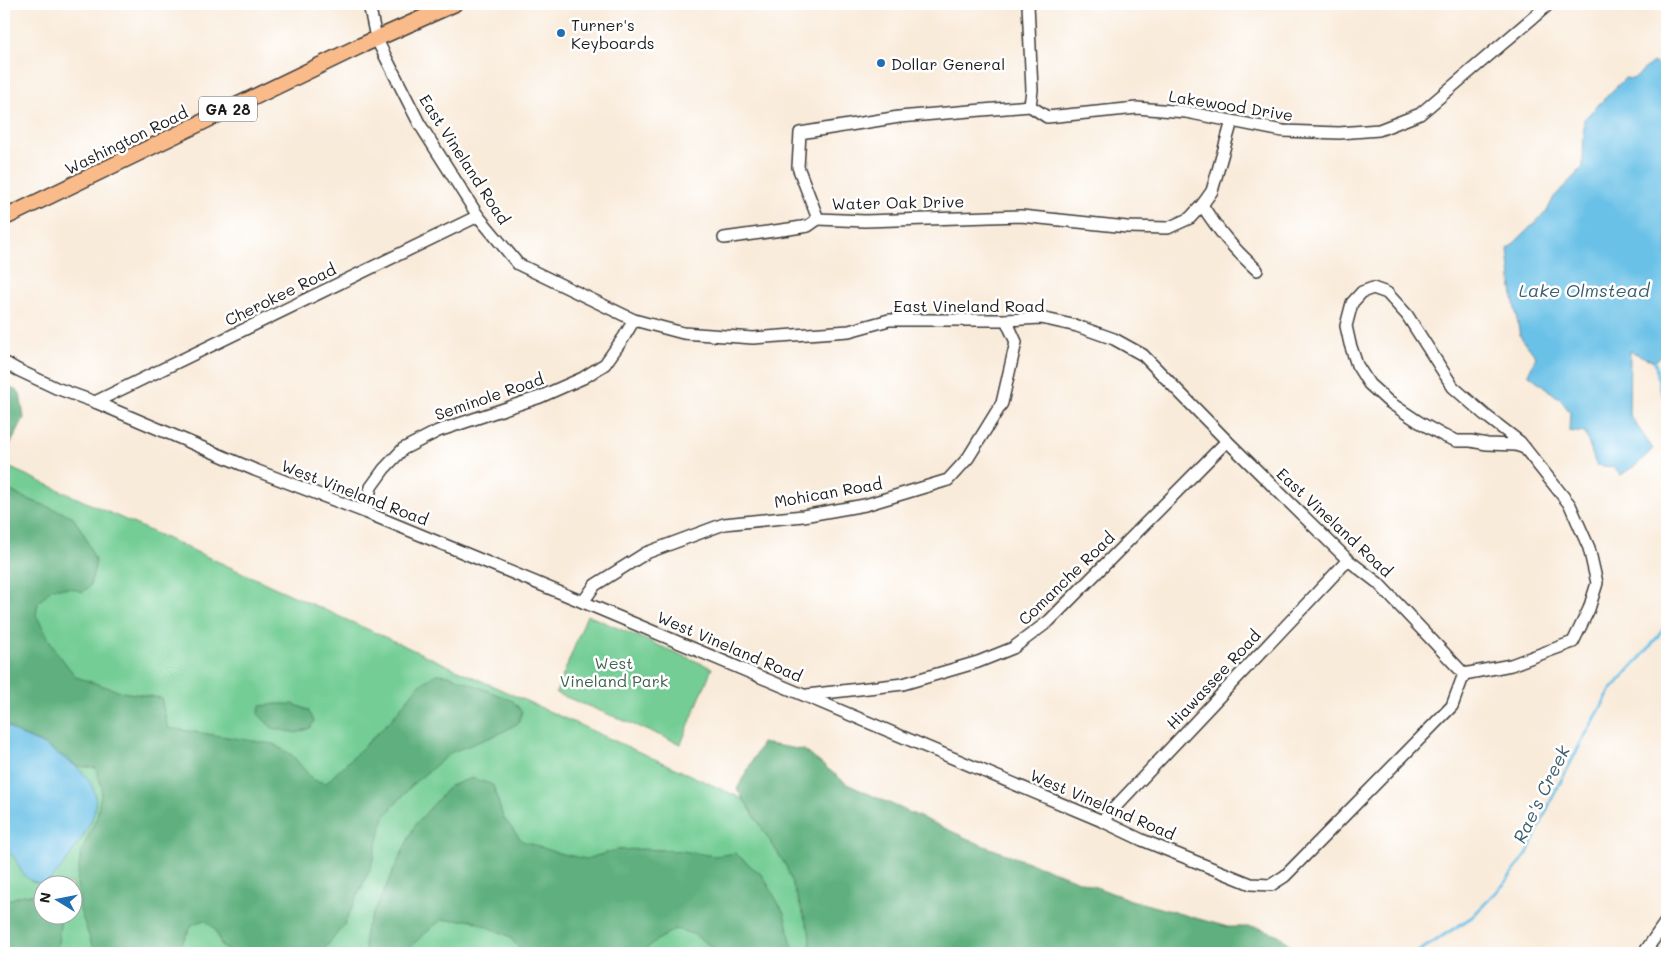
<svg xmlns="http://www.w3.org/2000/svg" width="1671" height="957" viewBox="0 0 1671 957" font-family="Mali,sans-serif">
<rect width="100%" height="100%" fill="#fff"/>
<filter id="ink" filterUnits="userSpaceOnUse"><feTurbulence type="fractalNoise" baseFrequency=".02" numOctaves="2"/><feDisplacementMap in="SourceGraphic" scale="10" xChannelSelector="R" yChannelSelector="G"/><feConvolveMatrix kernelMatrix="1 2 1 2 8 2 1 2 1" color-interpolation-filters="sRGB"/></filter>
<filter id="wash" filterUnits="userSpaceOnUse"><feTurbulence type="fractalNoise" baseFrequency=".0096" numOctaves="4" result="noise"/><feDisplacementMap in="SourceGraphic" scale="20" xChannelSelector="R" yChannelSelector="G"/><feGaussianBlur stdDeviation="1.12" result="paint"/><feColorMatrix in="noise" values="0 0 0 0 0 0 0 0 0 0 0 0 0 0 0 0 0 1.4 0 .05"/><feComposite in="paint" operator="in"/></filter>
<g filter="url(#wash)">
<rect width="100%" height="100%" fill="#f9ebda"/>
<!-- green -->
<g fill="#73cd94" stroke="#487458" fill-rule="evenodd">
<path d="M 4,465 L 980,906 L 968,953 L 4,953 ZM 42,884 L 72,884 L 72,914 L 42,914 Z"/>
<polygon points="587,615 712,668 681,744 556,693"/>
</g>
<!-- forest -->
<g fill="#5eb07e" stroke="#3d664d">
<polygon points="4,383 20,393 24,418 8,449 4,449"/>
<polygon points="4,487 20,496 72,516 84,534 96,562 90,586 83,592 70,588 52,588 38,603 36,615 55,650 76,677 122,692 161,698 168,728 273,744 292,755 313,780 326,783 391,720 417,687 436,674 449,675 513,701 522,712 518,723 499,734 452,752 414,783 384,817 371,867 344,925 321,953 232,953 222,947 215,929 205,920 193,924 176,953 101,953 92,945 80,910 77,881 81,852 97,817 102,788 96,768 77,766 41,743 17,733 4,722 4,590 5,589"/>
<polygon points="276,704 293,704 308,710 314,721 310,728 297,733 272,728 258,714 260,706"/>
<polygon points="762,743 804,750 847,784 982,845 1131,900 1228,927 1257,927 1279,935 1299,953 811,953 809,931 786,866 737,789"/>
<polygon points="472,778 493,785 503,817 522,841 558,853 586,859 616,850 643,849 682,851 715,856 735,853 763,876 784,913 794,953 721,953 693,934 675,929 654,942 642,953 523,953 509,936 471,920 441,920 413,944 404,953 365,953 365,931 415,825 450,786"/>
<polygon points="42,894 42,914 60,915 61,916 57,953 4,953 4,901 23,895"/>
</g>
<!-- water -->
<g fill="#6ac1e7" stroke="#436e82">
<polygon points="1653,62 1667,70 1667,348 1655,362 1630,351 1629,414 1653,449 1639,463 1621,475 1612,467 1596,465 1585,433 1569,431 1570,412 1560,399 1528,374 1536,357 1520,336 1513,298 1508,249 1547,211 1554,197 1583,167 1584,119 1625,78 1633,79"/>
<path d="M 4,722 C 8,726 13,731 19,734 C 25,737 33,740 40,743 C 48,747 55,752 63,757 C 96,779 106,800 83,836 C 71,854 63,871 45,883 C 13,883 24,855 4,851 Z"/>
</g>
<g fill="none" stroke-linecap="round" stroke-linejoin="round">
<!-- stream -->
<g stroke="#6ac1e7" stroke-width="3">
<polyline points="1655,362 1660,388 1667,402"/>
<polyline points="1416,953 1472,917 1505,883 1528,852 1553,796 1582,741 1611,690 1650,647 1667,623"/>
</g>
</g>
</g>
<g filter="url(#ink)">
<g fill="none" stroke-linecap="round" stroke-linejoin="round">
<!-- minor casing -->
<g stroke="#3d3b38" stroke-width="14">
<g id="minor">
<polyline points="369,4 376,38 419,123 478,216 518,264 634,320 683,333 753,338 849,331 889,320 1006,320 1041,318 1077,326 1114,339 1143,355 1227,441 1348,560 1378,583 1464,674"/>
<polyline points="1028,4 1032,90 1030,106 1047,117 1137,108 1186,112 1283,131 1339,133 1379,130 1420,114 1549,4"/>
<polyline points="1030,106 899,117 800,133 798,167 818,219 865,221 1021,216 1127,227 1168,228 1190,218 1202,205 1212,191 1232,121"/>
<path d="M 1202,205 C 1220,233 1233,248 1257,270"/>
<polyline points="724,238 789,229 808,226 818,219"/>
<polyline points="4,362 18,370 56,388 95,402 255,470 365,512 583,602 1102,821 1142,840 1251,884 1271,885 1285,876 1452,706 1464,674"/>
<polyline points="95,402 478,216"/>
<polyline points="365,512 371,487 384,469 403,449 438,431 540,397 583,378 605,364 624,337 634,320"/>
<polyline points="583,602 595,585 646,553 724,524 803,516 865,505 948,480 968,458 1002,403 1016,342 1006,320"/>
<polyline points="1464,674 1511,665 1573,642 1589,609 1597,583 1589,548 1570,505 1520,442 1485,415 1453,387 1407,315 1387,293 1373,288 1362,292 1352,303 1346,326 1350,344 1357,365 1369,384 1389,402 1419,422 1444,436 1457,441 1471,441 1487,444 1516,445 1525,448"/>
<polyline points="807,695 903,684 978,662 1013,648 1049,621 1227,441"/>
<polyline points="1102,821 1348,560"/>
<polyline points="1644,953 1667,920"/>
</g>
</g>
<!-- major casing -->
<g stroke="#3d3b38" stroke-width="18">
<polyline id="major" points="4,218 360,46 454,4"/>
</g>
<!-- minor -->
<use href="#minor" stroke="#fff" stroke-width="11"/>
<!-- major -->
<use href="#major" stroke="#fabb8b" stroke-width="15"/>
</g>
</g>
<!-- markers -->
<g fill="#1f6fb2" stroke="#fff" stroke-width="2">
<circle cx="561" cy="33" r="5"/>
<circle cx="881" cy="63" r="5"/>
</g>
<g text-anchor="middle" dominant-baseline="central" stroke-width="5" stroke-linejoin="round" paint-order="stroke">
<!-- shield labels -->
<rect fill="#fff" stroke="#606060" stroke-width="1" x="199" y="96.5" width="58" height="25" rx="4"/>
<g font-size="15" font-weight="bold" fill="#1c1c1c">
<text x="228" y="109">GA 28</text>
</g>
<!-- poi labels -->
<g font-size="16" fill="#1c1c1c" stroke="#fff" text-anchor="start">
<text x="571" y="24">Turner's<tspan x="571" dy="18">Keyboards</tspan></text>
<text x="891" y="63">Dollar General</text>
</g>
<!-- street labels -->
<g font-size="16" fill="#1c1c1c" stroke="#fff">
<text transform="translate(1231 105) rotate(9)">Lakewood Drive</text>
<text transform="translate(126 140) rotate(-26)">Washington Road</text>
<text transform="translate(465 159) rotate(57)">East Vineland Road</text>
<text transform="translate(898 202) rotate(-1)">Water Oak Drive</text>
<text transform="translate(280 294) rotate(-26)">Cherokee Road</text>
<text x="969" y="305">East Vineland Road</text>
<text transform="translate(489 396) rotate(-19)">Seminole Road</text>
<text transform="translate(355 492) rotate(21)">West Vineland Road</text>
<text transform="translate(828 492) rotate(-10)">Mohican Road</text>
<text transform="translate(1335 522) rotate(43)">East Vineland Road</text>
<text transform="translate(1066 578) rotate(-44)">Comanche Road</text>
<text transform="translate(730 646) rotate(23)">West Vineland Road</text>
<text transform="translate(1213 679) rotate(-47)">Hiawassee Road</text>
<text transform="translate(1103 804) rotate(23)">West Vineland Road</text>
</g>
<!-- park labels -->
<g font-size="16" fill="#3f634c" stroke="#fff">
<text x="614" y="662">West<tspan x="614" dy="18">Vineland Park</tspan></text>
</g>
<!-- water labels -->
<g font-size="18" font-style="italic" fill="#3b5e6d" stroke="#fff">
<text x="1584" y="290">Lake Olmstead</text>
<text transform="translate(1541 794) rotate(-64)">Rae's Creek</text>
</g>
</g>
<!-- margin -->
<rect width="1671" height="957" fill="none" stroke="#fff" stroke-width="20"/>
<!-- north arrow -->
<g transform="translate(58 900) rotate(280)"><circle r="24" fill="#ffffff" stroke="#a4a4a4"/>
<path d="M0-4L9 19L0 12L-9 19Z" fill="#1f6fb2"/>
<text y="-8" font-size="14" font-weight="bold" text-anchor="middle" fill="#1c1c1c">N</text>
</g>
</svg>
